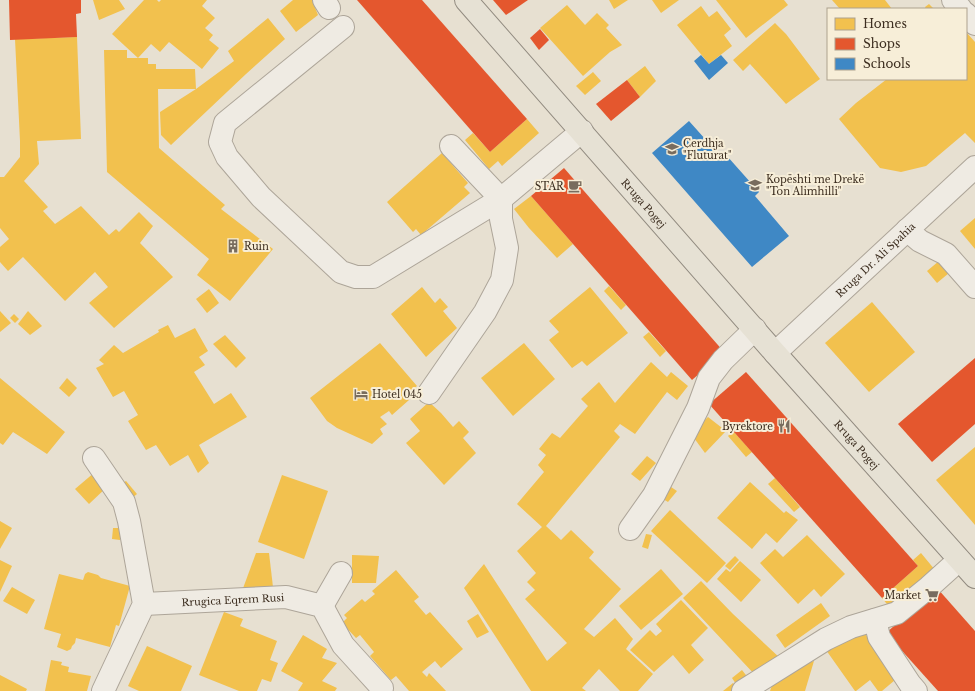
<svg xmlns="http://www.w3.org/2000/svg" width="975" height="691" viewBox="0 0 975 691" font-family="'Libre Baskerville',serif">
<rect width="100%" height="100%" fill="#e7e0d1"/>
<!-- homes -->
<g fill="#f2c14e">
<polygon points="93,0 119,0 125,9 99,20"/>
<polygon points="144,0 157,0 159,2 161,0 207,0 202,6 215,18 205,28 213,35 209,40 219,48 202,69 169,42 160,52 151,44 138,58 148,58 148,64 156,64 156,69 195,69 196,89 234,61 228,51 268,18 285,39 246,74 171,145 161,135 160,112 196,89 158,89 159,148 225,205 221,209 273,249 230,301 197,275 209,259 107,172 104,50 127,50 127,58 138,58 112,34"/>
<polygon points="293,0 312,0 318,15 296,32 280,11"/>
<polygon points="609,0 628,0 614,9"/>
<polygon points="652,0 679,0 661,13"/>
<polygon points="716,0 784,0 788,5 746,38"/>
<polygon points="832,0 885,0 892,9 840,9"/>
<polygon points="929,4 934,9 926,9 925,7"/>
<polygon points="567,5 585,25 597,13 609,25 606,28 622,45 610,52 583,76 540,28"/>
<polygon points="701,6 709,17 717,11 731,29 724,35 732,46 709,64 677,25"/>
<polygon points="775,23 786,34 820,79 786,104 750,64 743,71 733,60"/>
<polygon points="966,32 975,42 975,143 965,133 926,166 901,172 880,168 839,119 856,103 887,79 966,79"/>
<polygon points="77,37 81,139 37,141 39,164 24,181 48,207 43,211 55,224 81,206 109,235 116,229 119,232 139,212 153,226 140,243 173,277 114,328 89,303 108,287 95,272 65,301 23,257 8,271 0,262 0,247 9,239 0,228 0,177 4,177 20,157 20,141 15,39"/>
<polygon points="645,66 656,81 640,97 627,80"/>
<polygon points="593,72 601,81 585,95 576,86"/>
<polygon points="527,119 539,133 502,166 498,161 489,169 465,140 473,133 490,152"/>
<polygon points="442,153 468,183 464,187 470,193 421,235 416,229 413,232 387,202"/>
<polygon points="531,196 573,244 557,258 529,228 514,209"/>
<polygon points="975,218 975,249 960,231"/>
<polygon points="939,261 949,273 937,283 927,271"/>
<polygon points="609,286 626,305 621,310 604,291"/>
<polygon points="422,287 435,303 440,298 448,307 443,311 457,328 426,357 391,314"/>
<polygon points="590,287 628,333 587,366 582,361 572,368 549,340 559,332 549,321"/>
<polygon points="209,289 219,303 207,313 196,299"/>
<polygon points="872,302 915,352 869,392 825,343"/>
<polygon points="0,311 11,323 0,332"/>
<polygon points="28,311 42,326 30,335 18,324"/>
<polygon points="14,314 19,319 15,323 10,318"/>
<polygon points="168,325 175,338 195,328 208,351 199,357 205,365 194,372 214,404 231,393 247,417 199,445 209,463 198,473 188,455 170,466 156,445 146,450 128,421 138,415 124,391 113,397 96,368 104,364 99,360 114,345 123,353 159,332 158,330"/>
<polygon points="649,332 666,351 660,357 643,337"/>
<polygon points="225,335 246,358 236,368 213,344"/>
<polygon points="380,343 417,386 405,396 409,400 392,415 389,411 380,417 387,424 380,429 383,434 372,444 337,428 327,421 310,398"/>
<polygon points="524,343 555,379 513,416 481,378"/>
<polygon points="651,362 667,377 671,372 688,386 677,400 667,392 635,434 620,424 614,431 620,437 546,526 561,540 571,530 594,552 589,558 621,589 584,629 594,637 615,618 633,639 626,649 653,674 638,691 620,691 599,669 582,688 586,691 531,691 464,588 484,564 547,661 567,643 525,599 535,590 527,582 536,573 517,551 542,527 517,504 544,472 538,465 546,455 539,449 552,433 560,438 588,406 581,399 599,382 615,403"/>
<polygon points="0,378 65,432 47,454 13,432 3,445 0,443"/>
<polygon points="67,378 77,388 69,397 59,388"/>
<polygon points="429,402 441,413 453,427 459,421 469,432 463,438 476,453 444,485 406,443 420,431 410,419"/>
<polygon points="708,417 726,431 705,453 694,438 696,428"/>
<polygon points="733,431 752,452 746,457 728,436"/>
<polygon points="975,447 975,525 936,480"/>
<polygon points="647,456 656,463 640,481 631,474"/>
<polygon points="95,472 107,487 89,504 75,489"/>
<polygon points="282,475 328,491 304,559 258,542"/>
<polygon points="775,478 800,507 794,512 768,484"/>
<polygon points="126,481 137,494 132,498 121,484"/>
<polygon points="750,482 784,513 786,511 798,520 777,543 766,533 752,549 717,518"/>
<polygon points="671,487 677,491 668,502 663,499"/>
<polygon points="670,510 726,563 707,583 651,531"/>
<polygon points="0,521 12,528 0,549"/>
<polygon points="113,528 121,528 120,540 112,539"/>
<polygon points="646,534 652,535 648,549 642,547"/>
<polygon points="807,535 845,574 821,597 814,589 798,604 760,563 775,549 783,557"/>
<polygon points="256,553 269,553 273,587 242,591"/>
<polygon points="921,553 935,570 891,609 882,598 918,566 913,560"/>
<polygon points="352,555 379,556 376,583 352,583"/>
<polygon points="735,556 739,560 730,570 725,566"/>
<polygon points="0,560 12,566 0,592"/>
<polygon points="740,561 761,580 741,602 717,579 726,569 730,572"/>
<polygon points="661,569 683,594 641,630 619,606"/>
<polygon points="396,570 419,597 414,601 426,615 430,612 463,649 441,668 435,661 422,672 427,677 429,673 446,691 409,691 396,676 391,680 370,656 374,652 360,635 356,638 342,623 347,618 344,615 362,599 365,602 375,594 372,591"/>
<polygon points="88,572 98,575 101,578 130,586 119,626 116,625 110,647 76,638 75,643 72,646 71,649 67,651 57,647 61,634 44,629 59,574 83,580 85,574"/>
<polygon points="701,581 733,614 781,659 756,676 683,598"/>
<polygon points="12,587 35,600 27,614 3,601"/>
<polygon points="681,600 708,628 691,645 704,660 689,674 673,655 654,672 630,650 650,630 656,636 662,631 656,624"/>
<polygon points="821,603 830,616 785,648 776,635"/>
<polygon points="224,612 243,619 240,626 277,641 270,660 278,663 271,682 262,679 257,691 239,691 199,675"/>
<polygon points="478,614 489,632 477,638 467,621"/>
<polygon points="861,628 888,666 895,680 882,691 878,691 870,680 856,691 855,691 826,650"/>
<polygon points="303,635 327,649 322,658 337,663 322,681 337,688 335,691 298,691 303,683 281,671"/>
<polygon points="147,646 192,666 181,691 139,691 128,686"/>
<polygon points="51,660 62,662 61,665 69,667 68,672 91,676 87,691 45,691"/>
<polygon points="814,661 805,691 770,691 775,677 784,671"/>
<polygon points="742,670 749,679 738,687 732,678"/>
<polygon points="0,675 27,689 26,691 0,691"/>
<polygon points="733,683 736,687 732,691 723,691"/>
</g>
<!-- shops -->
<g fill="#e4572e">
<polygon points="9,0 81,0 81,13 76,14 77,37 10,40"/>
<polygon points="357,0 422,0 527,119 490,152"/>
<polygon points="493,0 528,0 506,15"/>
<polygon points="540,29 549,40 539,50 530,38"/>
<polygon points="627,80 640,97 611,121 596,104"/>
<polygon points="564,168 724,352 692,380 531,196"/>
<polygon points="975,358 975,424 932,462 898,424"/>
<polygon points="746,372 918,566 882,598 709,404"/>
<polygon points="937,588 975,631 975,691 938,691 886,633"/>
</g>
<!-- schools -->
<g fill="#3f88c5">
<polygon points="701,55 709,64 721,55 728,63 709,80 694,61"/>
<polygon points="689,121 723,159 727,156 759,192 755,196 789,236 752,267 652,153"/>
</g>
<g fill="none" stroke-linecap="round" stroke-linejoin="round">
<!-- minor casing -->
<g stroke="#ada599" stroke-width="24">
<g id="minor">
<polyline points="324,0 329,8"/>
<polyline points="953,0 961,9"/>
<polyline points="966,14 975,24"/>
<polyline points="343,27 225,123 220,142 227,157 261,197 341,272 356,277 373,277 501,199 582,131"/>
<polyline points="907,230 920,241 946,254 975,287"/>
<path id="s1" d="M 775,353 L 975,167"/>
<polyline points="429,393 485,312 502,280 507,248 501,219 501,199 451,146"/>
<polyline points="94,458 124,502 129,521 144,604 103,691"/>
<polyline points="630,529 654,495 698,408 709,378 723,360 755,329"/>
<path id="s2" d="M 144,604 L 286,597 L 322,606 L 343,645 L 382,688"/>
<polyline points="322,606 341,573"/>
<polyline points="875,620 879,637 910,684 916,691"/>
<polyline points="743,691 826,639 851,627 897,613 929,587 959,560"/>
</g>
</g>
<!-- major casing -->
<g stroke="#928b80" stroke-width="24">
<g id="major">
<path id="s3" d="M 466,0 L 775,353 L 975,577"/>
</g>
</g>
<!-- minor -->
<use href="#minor" stroke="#efebe3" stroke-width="22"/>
<!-- major -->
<use href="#major" stroke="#e6e1d4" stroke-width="22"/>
</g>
<!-- icons -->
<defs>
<g id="school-bare" transform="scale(1.08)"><path d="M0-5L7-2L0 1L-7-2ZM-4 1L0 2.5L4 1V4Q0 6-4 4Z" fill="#786c5e" stroke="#f7eed8" stroke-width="2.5" paint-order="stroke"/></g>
<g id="cafe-bare" transform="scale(1.08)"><path d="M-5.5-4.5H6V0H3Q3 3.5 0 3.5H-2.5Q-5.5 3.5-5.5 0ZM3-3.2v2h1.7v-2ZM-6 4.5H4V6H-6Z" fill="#786c5e" stroke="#f7eed8" stroke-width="2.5" paint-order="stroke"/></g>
<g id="building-bare" transform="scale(1.08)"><path d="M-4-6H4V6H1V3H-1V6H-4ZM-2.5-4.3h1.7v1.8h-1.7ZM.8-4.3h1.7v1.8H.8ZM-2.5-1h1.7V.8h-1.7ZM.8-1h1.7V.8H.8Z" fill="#786c5e" stroke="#f7eed8" stroke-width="2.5" paint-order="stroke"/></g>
<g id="hotel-bare" transform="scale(1.08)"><path d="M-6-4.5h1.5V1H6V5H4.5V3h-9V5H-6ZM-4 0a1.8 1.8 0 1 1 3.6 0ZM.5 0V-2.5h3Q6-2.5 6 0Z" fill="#786c5e" stroke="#f7eed8" stroke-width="2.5" paint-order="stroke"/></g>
<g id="restaurant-bare" transform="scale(1.08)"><path d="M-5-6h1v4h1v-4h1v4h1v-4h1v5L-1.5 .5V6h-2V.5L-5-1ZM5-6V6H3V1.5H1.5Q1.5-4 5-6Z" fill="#786c5e" stroke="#f7eed8" stroke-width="2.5" paint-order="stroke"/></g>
<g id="supermarket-bare" transform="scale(1.08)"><path d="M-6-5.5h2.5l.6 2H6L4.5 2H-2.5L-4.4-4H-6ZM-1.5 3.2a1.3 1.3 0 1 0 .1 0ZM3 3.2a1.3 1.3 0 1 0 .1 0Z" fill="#786c5e" stroke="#f7eed8" stroke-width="2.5" paint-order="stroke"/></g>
</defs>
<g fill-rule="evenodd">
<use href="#school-bare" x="672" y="149"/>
<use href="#school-bare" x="755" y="185"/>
<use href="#cafe-bare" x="575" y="186"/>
<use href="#building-bare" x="233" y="246"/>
<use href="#hotel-bare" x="361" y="394"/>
<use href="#restaurant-bare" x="784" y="426"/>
<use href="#supermarket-bare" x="932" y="595"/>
</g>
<g text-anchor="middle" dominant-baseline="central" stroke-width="4" stroke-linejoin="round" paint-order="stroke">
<!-- poi labels -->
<g font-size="10" fill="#3d2e20" stroke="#f7eed8" text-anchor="start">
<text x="683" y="143">Çerdhja<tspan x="683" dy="12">"Fluturat"</tspan></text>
<text x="766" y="179">Kopështi me Drekë<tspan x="766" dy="12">"Ton Alimhilli"</tspan></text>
<text x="564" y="186" text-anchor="end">STAR</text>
<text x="244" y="246">Ruin</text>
<text x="372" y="394">Hotel 045</text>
<text x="773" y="426" text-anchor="end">Byrektore</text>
<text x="921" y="595" text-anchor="end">Market</text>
</g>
<!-- street labels -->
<g font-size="10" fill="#3d2e20" stroke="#f7eed8">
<text stroke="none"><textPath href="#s3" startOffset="270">Rruga Pogej</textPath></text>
<text stroke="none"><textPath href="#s1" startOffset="137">Rruga Dr. Ali Spahia</textPath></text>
<text stroke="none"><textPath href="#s3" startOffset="592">Rruga Pogej</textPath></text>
<text stroke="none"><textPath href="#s2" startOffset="89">Rrugica Eqrem Rusi</textPath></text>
</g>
</g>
<!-- legend -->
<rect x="827" y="8" width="140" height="72" fill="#f7eed8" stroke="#ada18e"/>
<rect x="835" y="18" width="20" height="12" fill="#f2c14e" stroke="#ada18e"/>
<text x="863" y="28" font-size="12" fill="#3d2e20">Homes</text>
<rect x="835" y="38" width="20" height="12" fill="#e4572e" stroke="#ada18e"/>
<text x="863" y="48" font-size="12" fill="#3d2e20">Shops</text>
<rect x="835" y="58" width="20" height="12" fill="#3f88c5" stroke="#ada18e"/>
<text x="863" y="68" font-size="12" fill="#3d2e20">Schools</text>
</svg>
